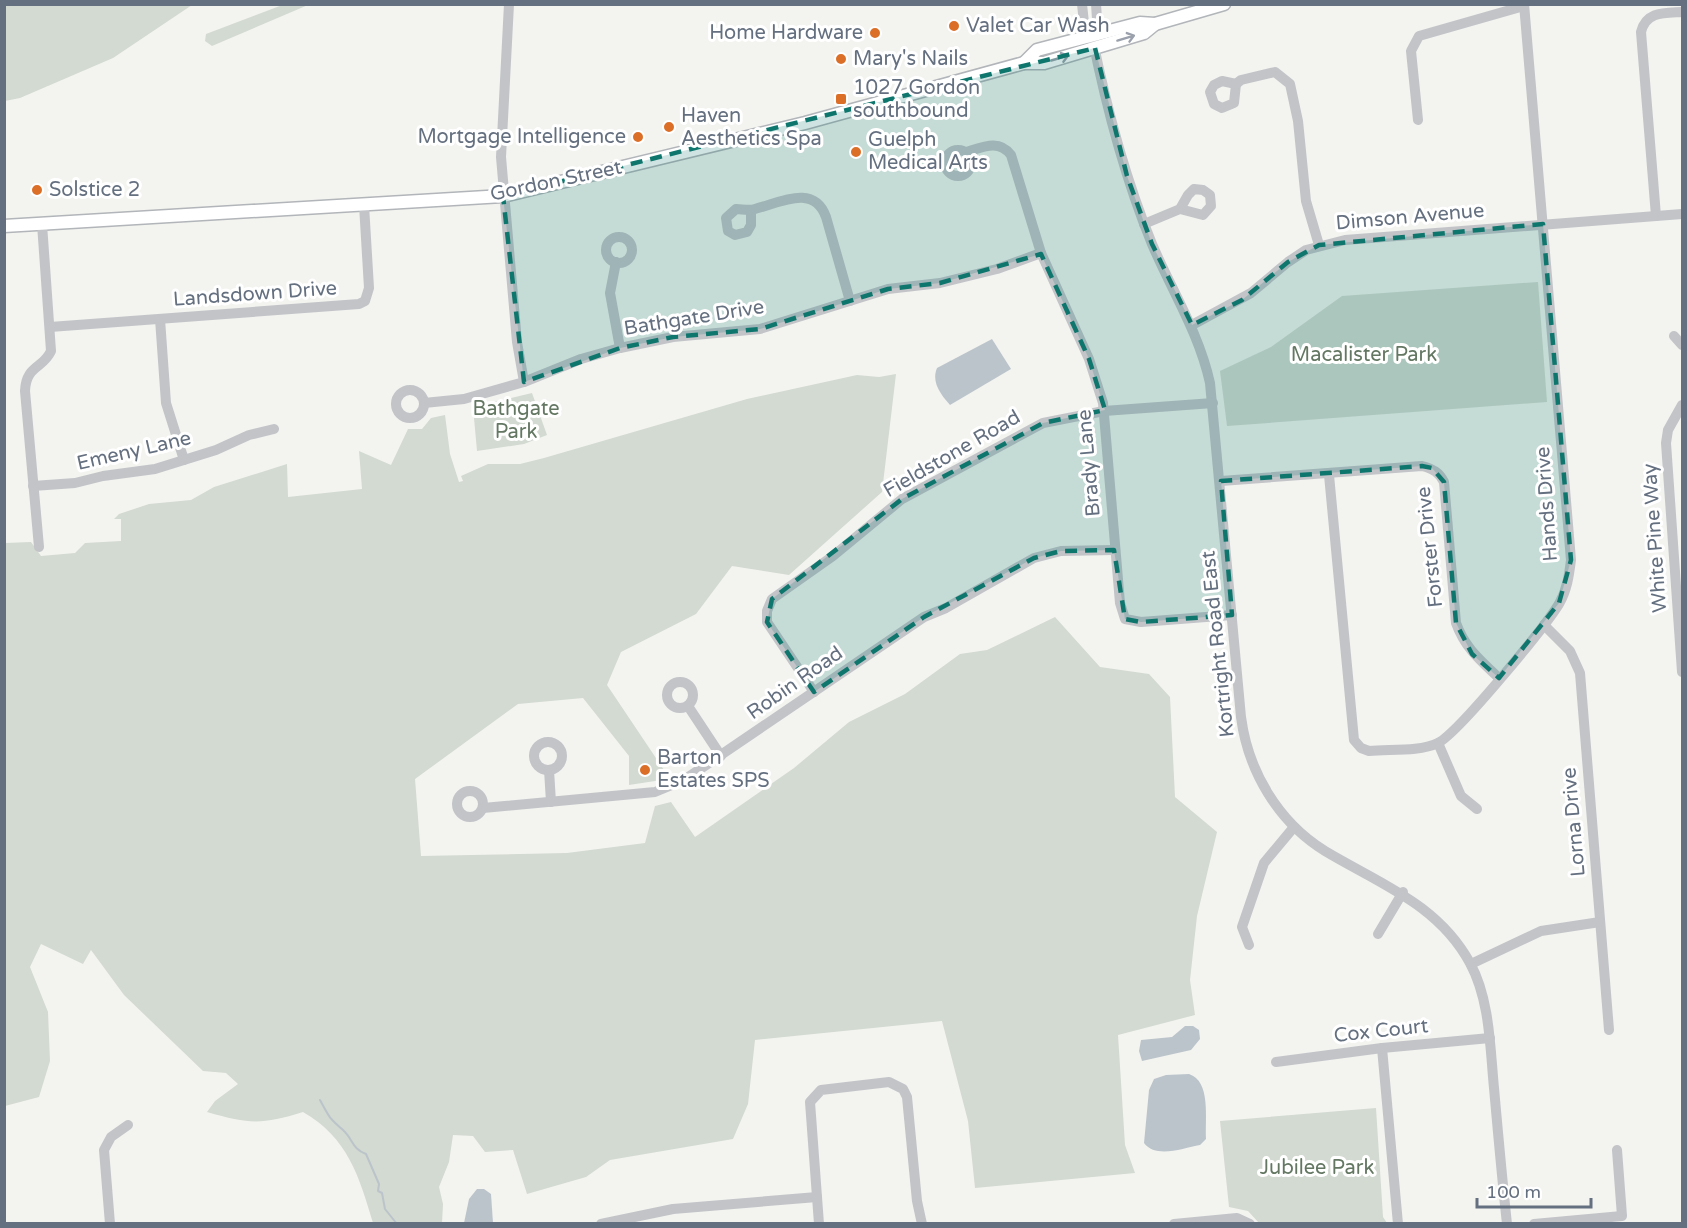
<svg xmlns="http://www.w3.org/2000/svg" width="1687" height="1228" viewBox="0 0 1687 1228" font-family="'Varela Round',sans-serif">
<rect width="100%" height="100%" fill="#f3f4f0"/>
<!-- green -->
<g fill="#d3dad1">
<polygon points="285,4 308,5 212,46 205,41 206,34"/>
<polygon points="4,5 5,4 192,5 113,58 20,98 5,101"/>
<polygon points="1538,282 1547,402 1227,426 1220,371 1271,347 1342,296"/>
<path d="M 896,374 L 882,492 L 789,575 L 732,566 L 696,614 L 621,652 L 607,685 L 668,776 L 655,781 L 629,785 L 629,756 L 583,698 L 518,704 L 415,779 L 421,856 L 567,853 L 645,843 L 655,806 L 671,802 L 695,837 L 794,768 L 849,722 L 905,694 L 960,654 L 987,650 L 1055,617 L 1100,667 L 1149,674 L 1170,697 L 1175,797 L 1217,832 L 1197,916 L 1190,980 L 1195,1015 L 1118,1035 L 1125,1145 L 1135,1173 L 975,1188 L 968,1121 L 942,1021 L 755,1040 L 748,1104 L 733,1139 L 610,1160 L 586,1177 L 527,1194 L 513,1150 L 485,1152 L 473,1136 L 453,1135 L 449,1162 L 439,1187 L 443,1204 L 442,1223 L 373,1223 C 359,1176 348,1138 303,1112 C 261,1125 249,1124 207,1112 L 215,1101 L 238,1084 L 226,1073 L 203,1071 L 124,995 L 91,950 L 83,964 L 41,944 L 30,967 L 48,1012 L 50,1061 L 39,1097 L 5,1106 L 5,543 L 31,542 L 41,556 L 75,553 L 85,543 L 121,541 L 121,519 L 114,519 L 119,514 L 149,504 L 191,500 L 214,487 L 287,464 L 288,497 L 362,489 L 359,451 L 391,465 L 408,429 L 422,429 L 431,418 L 445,415 L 450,454 L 459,482 L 463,481 L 461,476 L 488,464 L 520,464 L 544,458 L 747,399 L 857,375 L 879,377 Z"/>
<polygon points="532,393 547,435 524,444 477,451 473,407"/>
<polygon points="1376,1108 1383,1217 1387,1223 1259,1223 1248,1211 1229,1207 1220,1121"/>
</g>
<!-- water -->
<g fill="#bcc4cb">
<path d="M 992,339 L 1011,369 L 950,405 C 941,395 931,382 937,368 Z"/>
<polygon points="1185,1026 1193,1026 1199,1030 1200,1039 1191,1050 1142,1061 1139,1051 1141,1040 1172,1037"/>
<path d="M 1189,1074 C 1211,1081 1205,1118 1206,1139 L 1200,1145 C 1183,1148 1156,1159 1144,1143 L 1149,1090 L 1154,1079 L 1166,1075 Z"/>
<polygon points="477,1189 484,1189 491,1194 493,1223 464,1223 469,1199"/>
</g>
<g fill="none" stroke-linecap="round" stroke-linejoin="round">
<!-- stream -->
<path stroke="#bcc4cb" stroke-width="2" d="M 320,1100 C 329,1117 329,1118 343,1130 C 353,1139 352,1149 366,1154 L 379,1184 L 378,1191 L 382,1193 L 385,1209 L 397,1224"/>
<!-- major casing -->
<g stroke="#b2b5b9" stroke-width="15">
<g id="major">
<polyline points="1024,63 1037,50 1140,23 1155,24 1224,4"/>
<polyline points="4,226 503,196 805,123 1024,63 1044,63 1144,33 1155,24"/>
</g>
</g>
<!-- minor -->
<g stroke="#c2c4c8" stroke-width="10">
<polyline points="509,4 501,157 517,342 524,382"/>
<path d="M 1082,4 L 1084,23 L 1092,36 C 1106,106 1125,178 1152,244 C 1172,291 1199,333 1210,383 L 1241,717 C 1248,771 1278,822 1325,851 C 1380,884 1438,904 1470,963 C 1490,1000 1490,1047 1494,1088 C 1498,1133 1502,1178 1507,1224"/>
<polyline points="1092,36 1097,19 1096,4"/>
<polygon points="1222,81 1236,84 1234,103 1222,108 1214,104 1210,92 1214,85"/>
<polyline points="1236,84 1241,80 1275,72 1290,84 1298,121 1306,201 1319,245"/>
<polyline points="1418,120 1411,51 1419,36 1524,6"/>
<circle cx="958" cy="163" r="13"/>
<path d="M 966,152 C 983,147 999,139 1011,155 L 1041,253 L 1089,359 L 1103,403 L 1120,603 L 1125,619 L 1141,622 L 1232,615"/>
<path d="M 751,210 L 751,225 L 747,232 L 735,235 L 728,231 L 726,218 L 736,209 C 742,209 749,211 755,209 C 779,203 814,183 826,217 L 850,301"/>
<path d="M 1656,216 L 1641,32 C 1646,11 1665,13 1682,12"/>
<polyline points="1144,224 1180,209 1203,215 1211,206 1210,195 1203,190 1194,189 1188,195 1180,209"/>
<circle cx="619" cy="250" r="13"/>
<polyline points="616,262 610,293 620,348"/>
<polyline points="160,319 166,403 184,460"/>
<polyline points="1192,325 1251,293 1288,262 1306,250 1345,240 1682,214"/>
<polyline points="50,327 359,304 365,301 369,288 364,205"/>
<polyline points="1674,336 1682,345"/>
<circle cx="410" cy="404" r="14"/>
<polyline points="424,403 464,399 524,382 581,359 620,348 673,337 760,329 888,289 940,283 997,269 1041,253"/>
<polyline points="1682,405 1668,430 1666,443 1682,672"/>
<path d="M 1329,475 L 1354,740 L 1361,748 L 1369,751 C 1390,749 1419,752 1438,743 C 1459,732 1544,628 1559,604 C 1567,590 1569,576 1571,560 L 1524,4"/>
<path d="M 1221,481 L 1422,466 C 1433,469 1439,472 1444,482 L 1456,623 C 1465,648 1480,660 1499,678"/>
<polyline points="33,486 75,483 103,476 155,469 216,450 249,435 274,429"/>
<path d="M 39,547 L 25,391 C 26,365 43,369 51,351 L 42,224"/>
<polyline points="1544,625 1570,651 1580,673 1609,1030"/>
<circle cx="680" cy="695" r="13"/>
<polyline points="814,692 767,622 767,611 772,599 833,556 902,499 1043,423 1104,411 1213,403"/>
<polyline points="688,706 721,756"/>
<circle cx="548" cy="756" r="14"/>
<polyline points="1438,743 1461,796 1477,809"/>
<polyline points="549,770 551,802"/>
<circle cx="470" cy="804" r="13"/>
<polyline points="483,808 655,792 684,780 924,617 946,608 1034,558 1061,551 1114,550"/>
<polyline points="1378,934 1403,892"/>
<polyline points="1249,945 1242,927 1264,863 1294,827"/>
<polyline points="1471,964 1541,931 1600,922"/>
<polyline points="1382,1048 1398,1224"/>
<polyline points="1276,1062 1382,1048 1490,1038"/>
<polyline points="110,1224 104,1150 111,1137 128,1125"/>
<polyline points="601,1224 673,1209 817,1197"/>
<polyline points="819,1224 810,1102 821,1090 889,1082 903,1089 907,1097 917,1201 922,1224"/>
<polyline points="1174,1224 1237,1218 1250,1224"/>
<polyline points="1534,1224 1622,1216 1617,1150"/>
</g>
<!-- major -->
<use href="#major" stroke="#fff" stroke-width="12"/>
</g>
<!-- one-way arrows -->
<defs><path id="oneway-shaft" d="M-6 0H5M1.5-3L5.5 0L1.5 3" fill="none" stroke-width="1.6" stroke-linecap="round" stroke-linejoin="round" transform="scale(1.5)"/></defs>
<g stroke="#9aa1ac">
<use href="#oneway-shaft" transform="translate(1126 38) rotate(-17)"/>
<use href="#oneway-shaft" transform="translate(1060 58) rotate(-16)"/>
</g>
<!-- marked area -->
<path fill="#0f766e" fill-opacity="0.2" stroke="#0f766e" stroke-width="4.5" stroke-dasharray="12 8" stroke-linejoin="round" d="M 1095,48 L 1127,176 L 1152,244 L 1192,325 L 1242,300 L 1288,262 L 1319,245 L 1543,224 L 1571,560 L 1559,603 L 1499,678 L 1472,654 L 1456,623 L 1444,482 L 1432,468 L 1422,466 L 1221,481 L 1232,615 L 1141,622 L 1125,619 L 1114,550 L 1061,551 L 1034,558 L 924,617 L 814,692 L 767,622 L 772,599 L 902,499 L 1043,423 L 1105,410 L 1089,359 L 1041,254 L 940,283 L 888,289 L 760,329 L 673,337 L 620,348 L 524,382 L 503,196 Z"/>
<!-- markers -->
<g fill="#db6f28" stroke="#fff" stroke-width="2">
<circle cx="954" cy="26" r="6"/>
<circle cx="875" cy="33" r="6"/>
<circle cx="841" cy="59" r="6"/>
<rect x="835" y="93" width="12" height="12" rx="3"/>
<circle cx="669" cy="127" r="6"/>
<circle cx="638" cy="137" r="6"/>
<circle cx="856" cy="152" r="6"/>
<circle cx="37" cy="190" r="6"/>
<circle cx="645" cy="770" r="6"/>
</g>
<g text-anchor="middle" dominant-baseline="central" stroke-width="6" stroke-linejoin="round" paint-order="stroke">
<!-- poi labels -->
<g font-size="20" fill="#646f7f" stroke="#fff" text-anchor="start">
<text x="966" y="26">Valet Car Wash</text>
<text x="863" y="33" text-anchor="end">Home Hardware</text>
<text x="853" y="59">Mary's Nails</text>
<text x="853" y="88">1027 Gordon<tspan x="853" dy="23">southbound</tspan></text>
<text x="681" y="116">Haven<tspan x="681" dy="23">Aesthetics Spa</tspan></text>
<text x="626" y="137" text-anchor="end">Mortgage Intelligence</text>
<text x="868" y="140">Guelph<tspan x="868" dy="23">Medical Arts</tspan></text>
<text x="49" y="190">Solstice 2</text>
<text x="657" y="758">Barton<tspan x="657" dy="23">Estates SPS</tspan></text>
</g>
<!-- street labels -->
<g font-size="20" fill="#646f7f" stroke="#fff">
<text transform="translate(556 181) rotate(-12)">Gordon Street</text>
<text transform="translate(1410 217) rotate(-5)">Dimson Avenue</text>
<text transform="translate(255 294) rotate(-4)">Landsdown Drive</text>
<text transform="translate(694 318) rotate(-9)">Bathgate Drive</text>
<text transform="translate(134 451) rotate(-13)">Emeny Lane</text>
<text transform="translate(952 454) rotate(-30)">Fieldstone Road</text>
<text transform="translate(1089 463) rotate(-95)">Brady Lane</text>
<text transform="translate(1547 504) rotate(-94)">Hands Drive</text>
<text transform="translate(1655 538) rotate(-94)">White Pine Way</text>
<text transform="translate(1430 547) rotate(-96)">Forster Drive</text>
<text transform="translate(1218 644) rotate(-96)">Kortright Road East</text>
<text transform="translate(795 683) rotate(-35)">Robin Road</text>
<text transform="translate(1574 822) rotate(-95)">Lorna Drive</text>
<text transform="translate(1381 1031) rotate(-6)">Cox Court</text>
</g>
<!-- park labels -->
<g font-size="20" fill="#637762" stroke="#fff">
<text x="1364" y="355">Macalister Park</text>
<text x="516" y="409">Bathgate<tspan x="516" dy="23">Park</tspan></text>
<text x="1317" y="1168">Jubilee Park</text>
</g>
</g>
<!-- border -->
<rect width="1687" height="1228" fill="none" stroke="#646f7f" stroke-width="12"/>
<!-- scale -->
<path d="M1477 1198v9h114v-9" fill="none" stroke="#646f7f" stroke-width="3"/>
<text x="1486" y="1198" font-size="18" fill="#646f7f" stroke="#ffffff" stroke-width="4.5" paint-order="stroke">100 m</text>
</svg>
